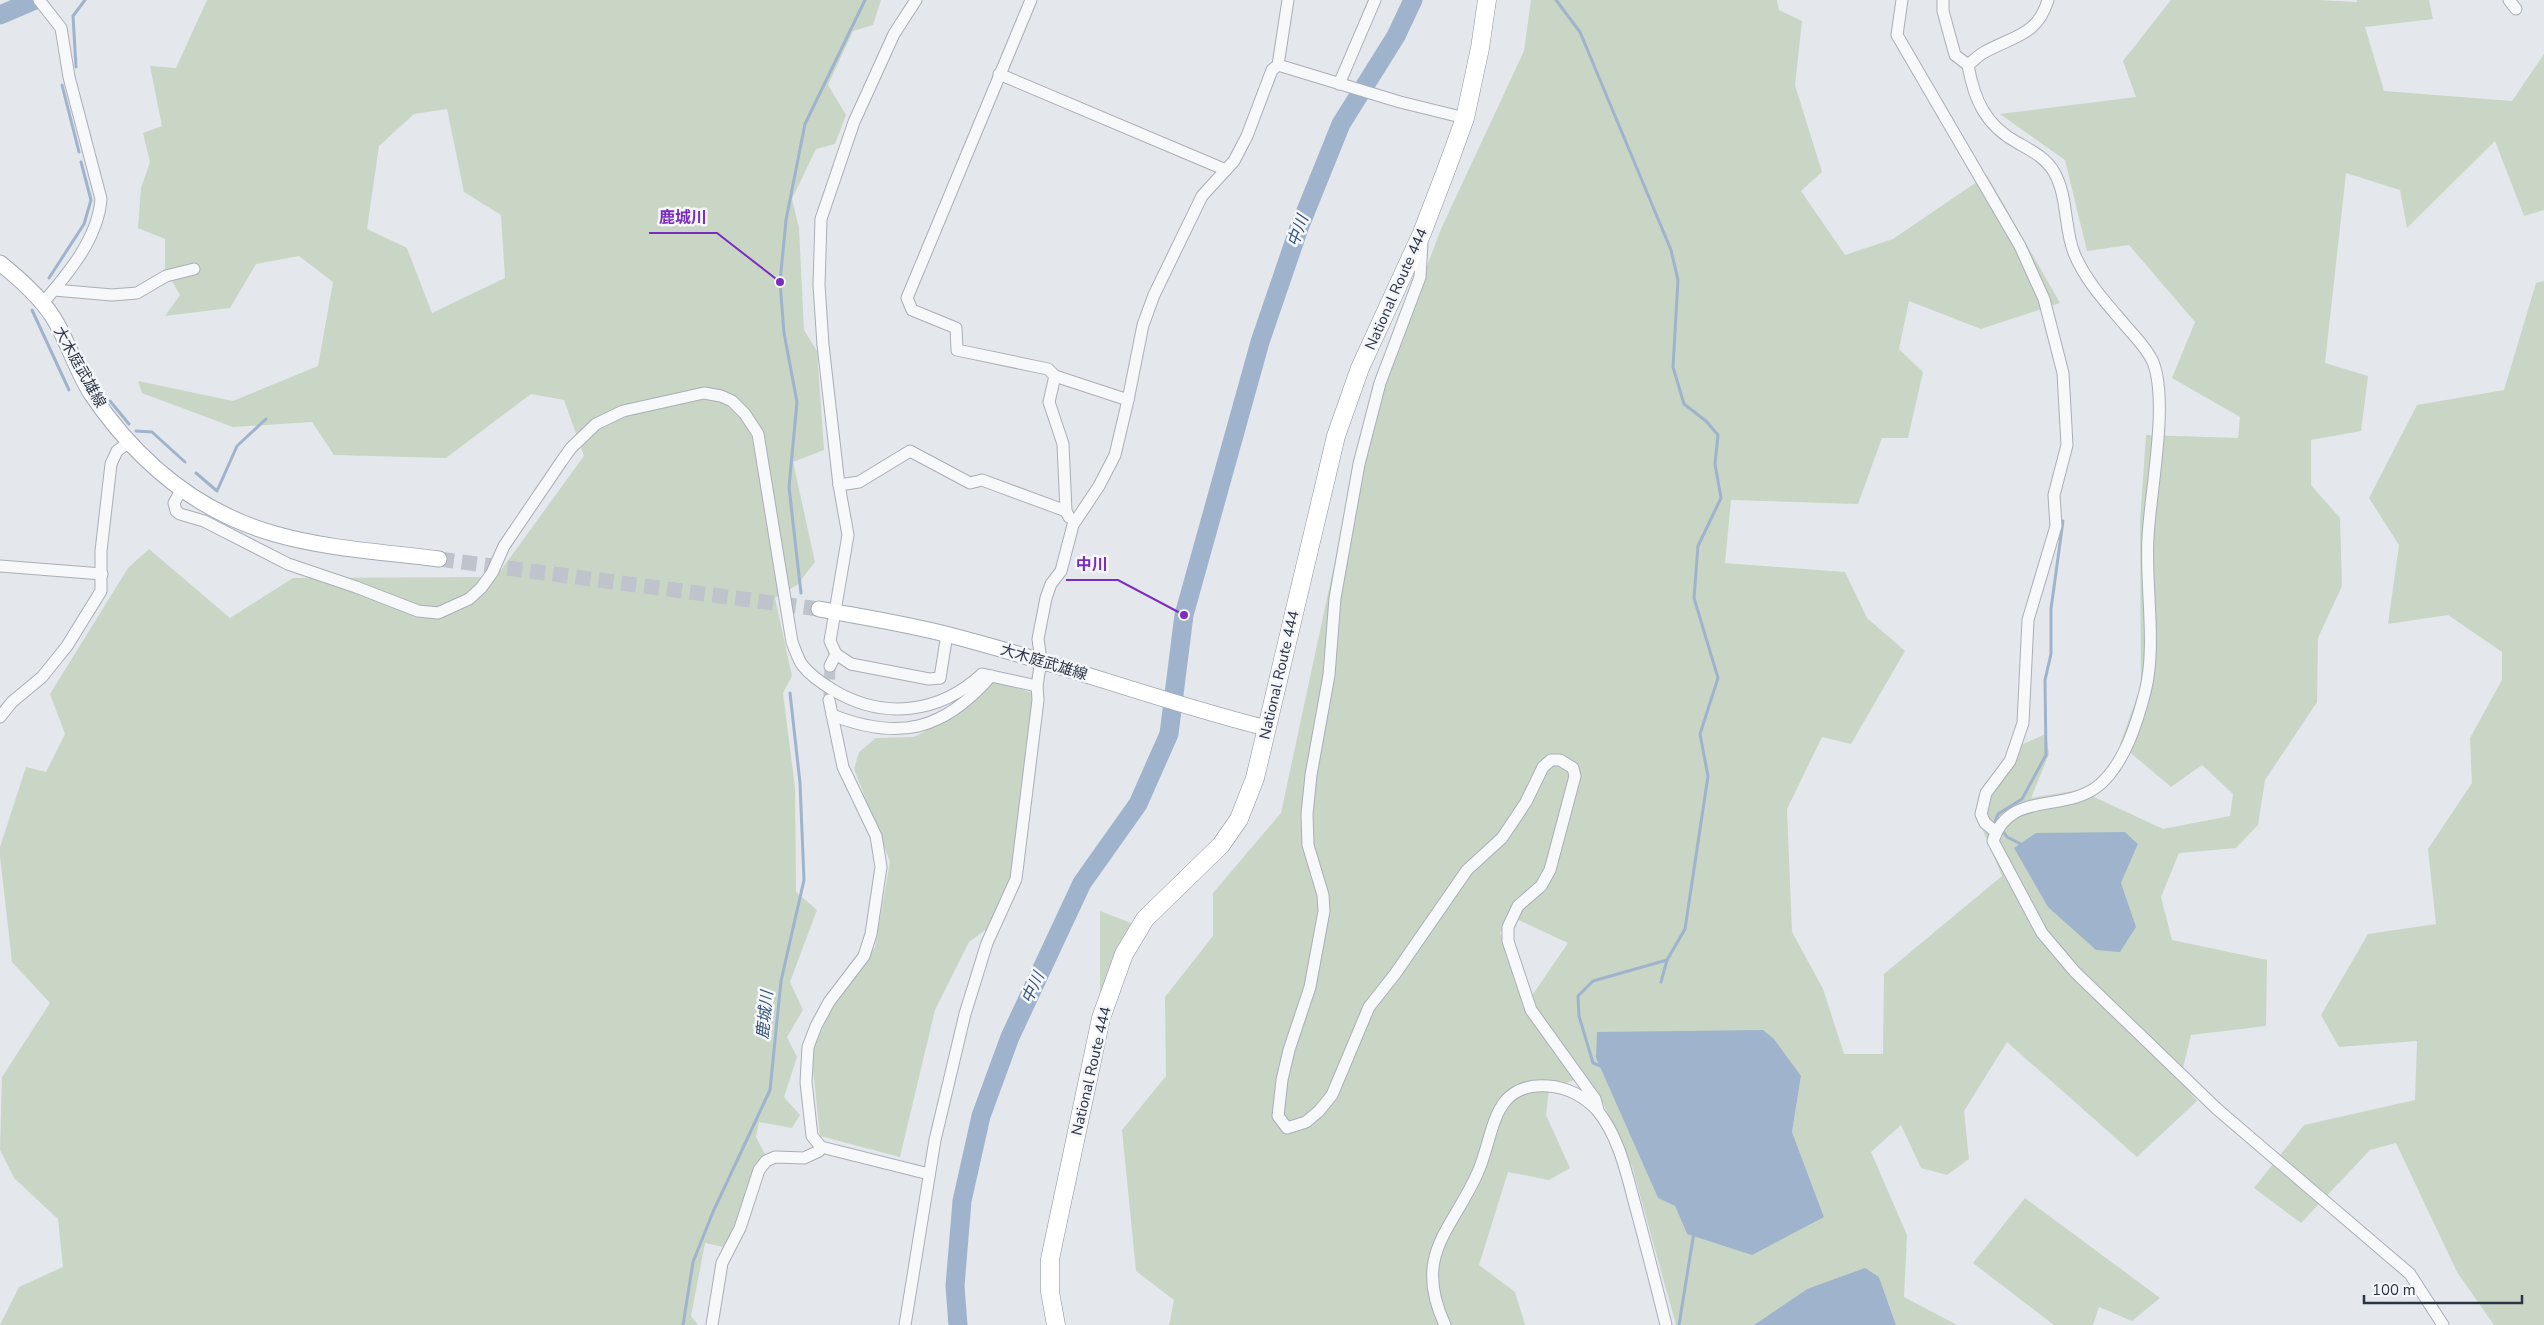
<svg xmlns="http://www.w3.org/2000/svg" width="2544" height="1325" viewBox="0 0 2544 1325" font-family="'Nunito Sans','Noto Sans JP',sans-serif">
<rect width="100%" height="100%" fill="#e4e7ec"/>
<!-- green -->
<g fill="#c9d6c5" fill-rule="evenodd">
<path d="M 207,0 L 881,0 L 873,25 L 853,31 L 828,85 L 846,115 L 835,144 L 816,149 L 792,199 L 799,228 L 804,330 L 817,351 L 824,450 L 793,462 L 815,562 L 797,585 L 775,598 L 792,676 L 783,693 L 795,788 L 796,892 L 817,910 L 790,982 L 803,1010 L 787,1037 L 797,1057 L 784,1097 L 800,1115 L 792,1128 L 759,1122 L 756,1137 L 766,1156 L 728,1248 L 705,1243 L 691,1316 L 698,1325 L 0,1325 L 19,1287 L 63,1267 L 58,1219 L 14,1178 L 0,1150 L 2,1077 L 50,1003 L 12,962 L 0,856 L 0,847 L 26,767 L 46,772 L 65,734 L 50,694 L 128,568 L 149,549 L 230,618 L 293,578 L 496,577 L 584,456 L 564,400 L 531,394 L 446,458 L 334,455 L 312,422 L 233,427 L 142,393 L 138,381 L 233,401 L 318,366 L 333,282 L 299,256 L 256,264 L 230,308 L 165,316 L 180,295 L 165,269 L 165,239 L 138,228 L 141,188 L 150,162 L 143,133 L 162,126 L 150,66 L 176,68 ZM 447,109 L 464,192 L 501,215 L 505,278 L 432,313 L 407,248 L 367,229 L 379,146 L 414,114 Z"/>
<path d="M 1531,0 L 1777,0 L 1779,10 L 1802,21 L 1795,85 L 1822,172 L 1801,191 L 1845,255 L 1893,239 L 1987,175 L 2060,303 L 1981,329 L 1909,301 L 1899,349 L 1923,372 L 1908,438 L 1882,438 L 1858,504 L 1731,500 L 1725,563 L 1845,572 L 1867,618 L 1905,651 L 1851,744 L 1822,737 L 1787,809 L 1792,932 L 1823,989 L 1844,1054 L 1883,1054 L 1884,974 L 2002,876 L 1979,821 L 1982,796 L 2016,747 L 2046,734 L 2049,754 L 2031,798 L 2079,790 L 2163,829 L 2230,816 L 2233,794 L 2202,765 L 2171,787 L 2120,744 L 2141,686 L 2140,522 L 2146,435 L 2238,438 L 2240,417 L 2172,378 L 2195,322 L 2129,245 L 2087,251 L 2065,160 L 2000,114 L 2136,97 L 2123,61 L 2171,0 L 2317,0 L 2357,2 L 2357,0 L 2429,0 L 2433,19 L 2365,27 L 2384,91 L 2512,101 L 2544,54 L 2544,210 L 2524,216 L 2495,141 L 2407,228 L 2400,190 L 2346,173 L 2325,363 L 2368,376 L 2361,431 L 2311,440 L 2311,485 L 2340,518 L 2342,586 L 2318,638 L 2317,702 L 2265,780 L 2258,825 L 2236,848 L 2179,853 L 2161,897 L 2172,940 L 2267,960 L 2266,1026 L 2191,1035 L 2180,1080 L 2197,1101 L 2137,1157 L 2007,1042 L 1964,1111 L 1969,1159 L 1947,1175 L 1921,1168 L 1901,1125 L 1871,1152 L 1907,1235 L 1904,1297 L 1957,1325 L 1896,1325 L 1879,1277 L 1807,1289 L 1754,1325 L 1676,1325 L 1632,1166 L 1603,1103 L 1580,1078 L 1549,1089 L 1546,1115 L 1570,1168 L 1549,1180 L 1508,1172 L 1479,1265 L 1515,1292 L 1525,1325 L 1169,1325 L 1174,1300 L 1136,1271 L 1122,1130 L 1166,1076 L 1165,997 L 1213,936 L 1213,893 L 1281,813 L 1360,444 L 1441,229 L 1524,51 ZM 2125,832 L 2138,844 L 2121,883 ZM 1512,917 L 1568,943 L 1531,997 L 1500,933 ZM 1596,1058 L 1801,1076 L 1792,1132 L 1824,1217 L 1687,1234 L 1675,1206 L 1658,1198 Z"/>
<polygon points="2544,281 2544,1325 2494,1325 2457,1272 2396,1143 2370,1150 2301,1223 2254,1188 2304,1125 2415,1100 2417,1041 2339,1047 2321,1015 2368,934 2436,924 2428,849 2472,783 2470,738 2502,680 2502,652 2448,615 2388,624 2399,545 2369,498 2417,405 2504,390 2536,283"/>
<polygon points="994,681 1033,693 1010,882 988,928 969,942 935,1010 900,1157 820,1136 811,1051 832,1009 875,947 890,862 854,769 859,752 876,738 914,737 959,713"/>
<polygon points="1100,911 1131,923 1100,995"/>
<polygon points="2025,1198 2160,1298 2132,1321 2099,1307 2093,1325 2054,1325 1973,1263"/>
</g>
<!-- water -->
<g fill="#9fb4cc">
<polygon points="2125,832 2138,844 2121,883 2136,927 2120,952 2096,950 2048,907 2014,848 2036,833"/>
<polygon points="1763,1030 1774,1039 1801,1076 1792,1132 1824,1217 1752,1255 1687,1234 1675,1206 1658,1198 1596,1058 1597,1032"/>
<polygon points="1865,1268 1879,1277 1896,1325 1754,1325 1807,1289"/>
</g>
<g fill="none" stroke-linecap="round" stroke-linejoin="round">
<!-- stream -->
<g stroke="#9fb4cc" stroke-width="3">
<polyline points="1556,0 1580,32 1671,250 1678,280 1673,367 1684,404 1706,421 1718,435 1715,464 1721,498 1698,546 1694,598 1718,678 1700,734 1708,776 1685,929 1667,960 1661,982"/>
<polyline points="76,67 73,16 85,0"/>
<polyline points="62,85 79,152"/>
<polyline points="49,278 84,224 91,200 81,162"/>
<polyline points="32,310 69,390"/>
<polyline points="110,401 129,424"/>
<polyline points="136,431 152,432 185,462"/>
<polyline points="196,473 217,491 237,446 266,419"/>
<polyline points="801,593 789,487 797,402 784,333 780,282 786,220 805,124 865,0"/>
<polyline points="1998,825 1995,822 1998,814 2022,799 2046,755 2045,680 2051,654 2051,609 2063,521"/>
<polyline points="2002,830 2007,837 2023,845"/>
<polyline points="1601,1066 1593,1063 1579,1016 1578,996 1593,981 1667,960"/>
<polyline points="683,1325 693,1262 713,1212 770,1090 781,981 804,880 800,783 790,693"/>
<polyline points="1679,1325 1694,1232"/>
</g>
<!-- river -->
<g stroke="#9fb4cc" stroke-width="19">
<polyline points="0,15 35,0"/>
<polyline points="958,1325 955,1286 962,1201 981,1116 1010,1037 1082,883 1138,804 1169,734 1184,615 1260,342 1299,228 1341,124 1396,36 1413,0"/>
</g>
<!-- minor-tunnel -->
<polyline stroke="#bfc3cb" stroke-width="11" stroke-dasharray="11 5.5" stroke-linecap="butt" points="829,696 830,666"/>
<!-- major-tunnel -->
<polyline stroke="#bfc3cb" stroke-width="15" stroke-dasharray="15 8" stroke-linecap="butt" points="439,559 819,609"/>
<!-- minor casing -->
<g stroke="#a9aeb7" stroke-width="13">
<g id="minor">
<path d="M 39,0 L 61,28 L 69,77 L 101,199 C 98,239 67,275 42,304"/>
<polyline points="916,0 894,34 854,122 821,219 819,285 823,345 839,485 848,535 830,641 836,654 851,664 929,679 940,678"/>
<polyline points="1031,0 907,298 912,310 956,328 957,350 1048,369 1055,376"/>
<polyline points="1902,0 1897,35 2020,246 2044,299 2063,373 2067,445 2054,495 2056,526 2028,620 2023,723 2010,761 1986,793 1981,814 1985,823 1996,832"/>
<path d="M 1943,0 L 1943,11 L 1955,55 L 1968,65 C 1974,100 1986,126 2018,143 C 2032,151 2046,158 2054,172 C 2068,196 2064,228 2074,253 C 2085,280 2106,303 2125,325 C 2135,337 2147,348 2153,362 C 2169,403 2150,492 2148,538 C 2145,586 2157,646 2145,692 C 2137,723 2124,765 2098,786 C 2064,813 2009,790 1993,841 L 2042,933 L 2075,972 L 2217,1109 L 2410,1274 L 2443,1325"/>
<polyline points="2509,0 2516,9"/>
<polyline points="1278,65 1400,102 1465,118"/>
<path d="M 1968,65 C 1973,61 1978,56 1983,53 C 2012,36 2037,37 2048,0"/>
<polyline points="999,74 1226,170"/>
<polyline points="1339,84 1375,0"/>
<polyline points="1422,243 1420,277 1380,383 1359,464 1335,598 1329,675 1311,775 1307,814 1308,845 1323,895 1324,911 1310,987 1289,1050 1282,1080 1278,1116 1287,1128 1306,1122 1319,1111 1332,1095 1369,1007 1395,974 1467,870 1502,838 1526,802 1543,767 1551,760 1560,760 1573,768 1575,776 1550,870 1541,886 1518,906 1508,927 1508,941 1531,1010 1595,1099 1598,1110"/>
<polyline points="54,290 112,295 137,293 166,276 194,269"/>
<polyline points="839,485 859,482 910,451 970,483 982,480 1066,511"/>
<path d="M 181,490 L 174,503 L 176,511 L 180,514 L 204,521 L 288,564 L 356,587 L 418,611 L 438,613 L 469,599 L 481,588 L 492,573 L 504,546 L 561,462 L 571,448 L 596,424 L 623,411 L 704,393 L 721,396 L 732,401 L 745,414 L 758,434 L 792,642 C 795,649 798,660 803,666 C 811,676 823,684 833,690 C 883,720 939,714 982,674 L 1037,686"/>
<polyline points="1069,517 1066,511 1063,444 1049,402 1055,376 1128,400"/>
<polyline points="0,566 102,574"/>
<polyline points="830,666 836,654"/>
<polyline points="940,678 947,634"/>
<polyline points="829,700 843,767 876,836 881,867 871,934 864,956 829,1002 816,1026 808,1047 806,1082 812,1136 821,1147 929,1174"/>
<path d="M 832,715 C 899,741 943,731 991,676"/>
<polyline points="0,717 12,702 42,677 67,646 101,591 101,551 111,464 117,451 128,443"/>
<polyline points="712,1325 722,1263 740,1228 759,1170 766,1161 775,1157 804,1158 819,1151 821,1147"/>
<polyline points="905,1325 935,1140 965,1014 987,943 1016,879 1038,700 1037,686 1041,660 1038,639 1046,598 1051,584 1061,571 1073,525 1099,486 1115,455 1128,400 1143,325 1154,295 1202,196 1234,161 1247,136 1272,70 1278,65 1288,0"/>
<path d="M 1445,1325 C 1412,1254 1452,1231 1478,1172 C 1495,1133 1491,1082 1548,1086 C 1567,1087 1585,1097 1597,1110 C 1618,1135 1626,1171 1634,1201 C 1645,1242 1656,1284 1666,1325"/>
</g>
</g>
<!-- major casing -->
<g stroke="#a3abb8" stroke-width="17">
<g id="major">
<path d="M 0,263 C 20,279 45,301 57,324 C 70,347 77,372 92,395 C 137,461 197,512 275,534 C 327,549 385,552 439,559"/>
<path d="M 819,609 C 862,617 907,624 949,635 C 1056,662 1159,701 1266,728"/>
</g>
</g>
<!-- highway casing -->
<g stroke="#8b94a3" stroke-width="19">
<polyline id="highway" points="1056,1325 1050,1292 1050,1259 1101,1018 1124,954 1145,919 1221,845 1239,819 1255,778 1336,436 1360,368 1422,233 1448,165 1465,118 1480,48 1487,0"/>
</g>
<!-- minor -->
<use href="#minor" stroke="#f7f8fa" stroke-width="11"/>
<!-- major -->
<use href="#major" stroke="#fff" stroke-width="15"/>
<!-- highway -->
<use href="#highway" stroke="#fff" stroke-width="18"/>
</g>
<g text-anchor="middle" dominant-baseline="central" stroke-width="5" stroke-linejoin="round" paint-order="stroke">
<!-- street labels -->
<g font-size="15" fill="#2b3445" stroke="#f4f6f9">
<text transform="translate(1396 289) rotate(-66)">National Route 444</text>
<text transform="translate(80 367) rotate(61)">大木庭武雄線</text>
<text transform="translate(1044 662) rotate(17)">大木庭武雄線</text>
<text transform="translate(1279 675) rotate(-77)">National Route 444</text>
<text transform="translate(1091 1071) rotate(-77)">National Route 444</text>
</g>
<!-- water labels -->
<g font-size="16" font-style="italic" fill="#34527a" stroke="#f4f6f9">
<text transform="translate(1298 231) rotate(-70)">中川</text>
<text transform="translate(1033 988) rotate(-65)">中川</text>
<text transform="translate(765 1015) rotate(-84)">鹿城川</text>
</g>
</g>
<!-- callouts -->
<path fill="none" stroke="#7b2cbf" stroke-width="2" d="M780 282L717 233H649M1184 615L1118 580H1066"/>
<g fill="#7b2cbf" stroke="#f4f6f9" stroke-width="2">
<circle cx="780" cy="282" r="5"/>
<circle cx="1184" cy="615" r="5"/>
</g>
<g font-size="16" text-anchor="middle" font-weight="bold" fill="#7b2cbf" stroke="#f4f6f9" stroke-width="5" stroke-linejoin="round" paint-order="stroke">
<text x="683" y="223">鹿城川</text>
<text x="1092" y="570">中川</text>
</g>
<!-- scale -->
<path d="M2364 1295v8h158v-8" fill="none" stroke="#2b3445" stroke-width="2.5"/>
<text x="2372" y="1295" font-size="15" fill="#2b3445" stroke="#f4f6f9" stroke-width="4" paint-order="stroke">100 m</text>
</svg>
